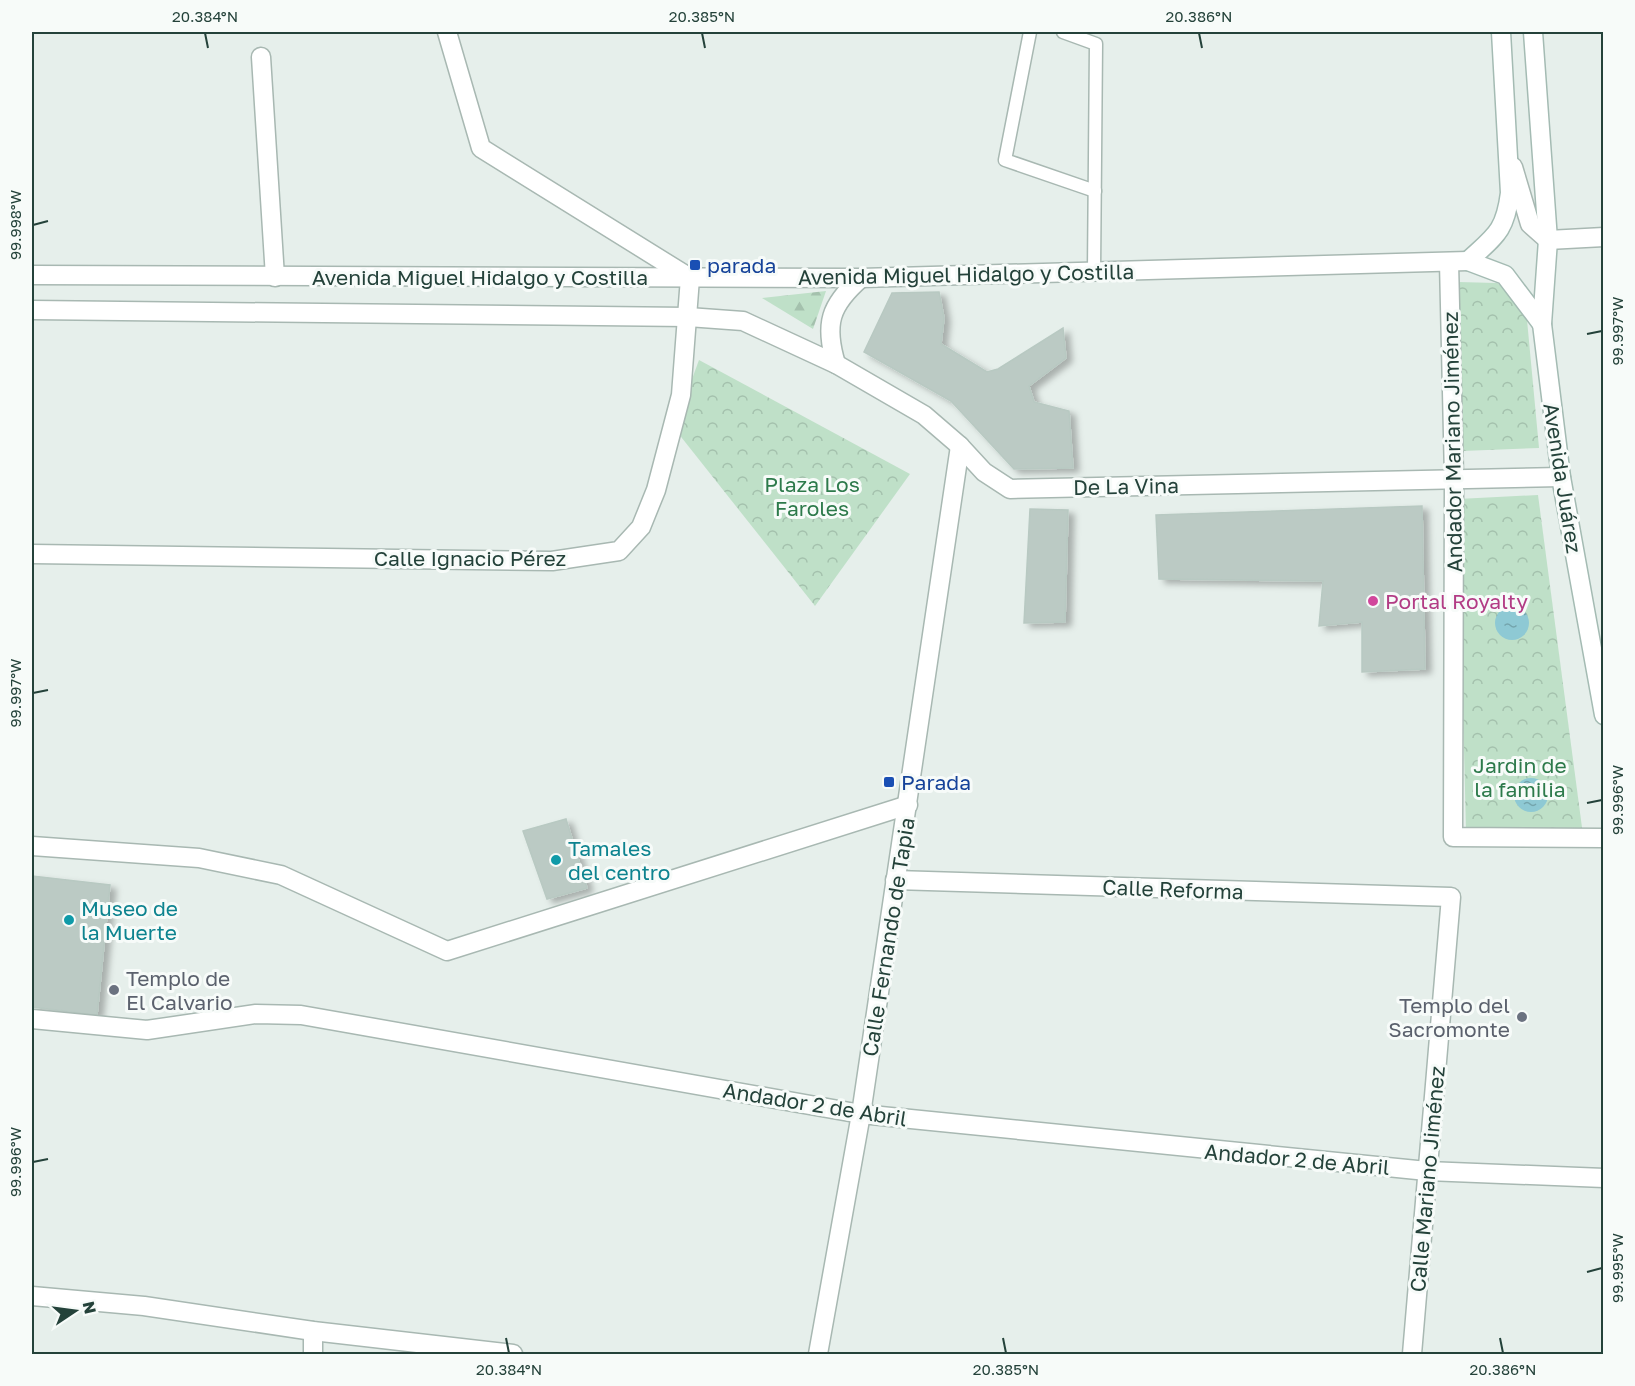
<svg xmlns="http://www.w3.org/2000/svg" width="1635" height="1386" viewBox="0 0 1635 1386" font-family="'Golos Text',sans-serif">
<defs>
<pattern id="forest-firs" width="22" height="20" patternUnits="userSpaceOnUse" patternTransform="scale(1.5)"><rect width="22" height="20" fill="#bfe0c8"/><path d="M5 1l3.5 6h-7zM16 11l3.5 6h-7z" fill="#a4c1ad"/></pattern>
<pattern id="park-crowns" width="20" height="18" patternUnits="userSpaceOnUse" patternTransform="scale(1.5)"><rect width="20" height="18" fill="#bfe0c8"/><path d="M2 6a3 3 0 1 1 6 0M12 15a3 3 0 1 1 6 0" fill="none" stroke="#a4c1ad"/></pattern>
<pattern id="water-ripples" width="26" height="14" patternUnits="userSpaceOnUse" patternTransform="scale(1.5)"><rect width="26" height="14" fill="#8ec9d4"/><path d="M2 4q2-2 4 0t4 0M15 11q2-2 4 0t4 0" fill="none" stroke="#74a5ad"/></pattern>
<filter id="shadow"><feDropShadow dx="6" dy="4" stdDeviation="3" flood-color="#0004"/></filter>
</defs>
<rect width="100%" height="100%" fill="#e6efeb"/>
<!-- forest -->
<polygon fill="url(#forest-firs)" points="826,291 813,329 762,298"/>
<!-- park -->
<g fill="url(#park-crowns)">
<polygon points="1458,282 1497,283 1517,297 1527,320 1539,448 1462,451"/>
<polygon points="699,360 910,474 815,606 674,428"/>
<polygon points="1538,495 1583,835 1466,832 1458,499"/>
</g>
<!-- water -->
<g fill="url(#water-ripples)">
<circle cx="1512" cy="623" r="17"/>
<circle cx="1531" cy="795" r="17"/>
</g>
<!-- building -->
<g fill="#bbcac4" stroke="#b8c9c2" stroke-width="1.5" filter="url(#shadow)">
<polygon points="939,292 944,318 941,344 987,372 998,369 1063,328 1066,358 1029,386 1034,402 1069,411 1073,468 1014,469 951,401 864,352 892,293"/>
<polygon points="1422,506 1425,669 1362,672 1362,622 1319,626 1323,581 1159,579 1156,515"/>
<polygon points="1030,509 1068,510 1065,622 1024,623"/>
<polygon points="566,819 587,888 547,899 523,831"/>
<polygon points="32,876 110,885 97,1015 32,1007"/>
</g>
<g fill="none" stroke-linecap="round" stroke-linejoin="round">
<!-- service casing -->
<g stroke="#a8b8b2" stroke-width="15">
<g id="service">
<polyline points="1030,32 1005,160 1095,191"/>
<polyline points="1063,32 1096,44 1094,271"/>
</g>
</g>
<!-- minor casing -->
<g stroke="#a8b8b2" stroke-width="21">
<g id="minor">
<polyline points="261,57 275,277"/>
<polyline points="1449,262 1454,478 1453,837 1604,838"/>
<polyline points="32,554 552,561 619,551 641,527 656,490 681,395 690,278 481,148 447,32"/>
<polyline points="32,846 199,858 281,875 447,951 908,805"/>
<polyline points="895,880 1451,897 1412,1354"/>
<polyline points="32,1019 147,1030 256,1014 301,1015 861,1114 1427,1171 1604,1178"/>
<polyline points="32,1296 144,1306 313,1331 513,1354"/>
<polyline points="313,1331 313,1354"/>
</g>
</g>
<!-- tertiary casing -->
<g stroke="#a8b8b2" stroke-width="21">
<g id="tertiary">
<polyline points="1513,167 1530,224 1548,240 1604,237"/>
<polyline points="32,275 861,278 1468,261"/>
<polyline points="32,310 688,317 743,321 836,364 924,415 960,446 984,472 1010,489 1561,477"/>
<path d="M 836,364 C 824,324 830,305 861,278"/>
<polyline points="818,1354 861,1114 960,446"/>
</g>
</g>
<!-- secondary casing -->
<g stroke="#a4bbb3" stroke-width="21">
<g id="secondary">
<path d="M 1501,32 L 1510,193 C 1505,232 1495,236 1468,261 L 1505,275 L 1542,324"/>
<polyline points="1533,32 1548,240 1542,324 1561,477 1604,715"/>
</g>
</g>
<!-- service -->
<use href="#service" stroke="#fff" stroke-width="12"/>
<!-- minor -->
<use href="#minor" stroke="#fff" stroke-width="18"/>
<!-- tertiary -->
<use href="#tertiary" stroke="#fff" stroke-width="18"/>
<!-- secondary -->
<use href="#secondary" stroke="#fff" stroke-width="18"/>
</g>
<!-- ticks -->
<path fill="none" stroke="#24423a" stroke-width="2" d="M 205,33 L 208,48M 702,33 L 705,48M 1199,33 L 1202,48M 33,225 L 48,221M 1587,334 L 1602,331M 33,693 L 48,690M 1587,803 L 1602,800M 33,1162 L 48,1159M 1587,1272 L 1602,1268M 506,1338 L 509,1353M 1003,1338 L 1006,1353M 1500,1338 L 1503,1353"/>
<!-- markers -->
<g fill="#1a4fb4" stroke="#f7fbf9" stroke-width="2">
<rect x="689" y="259" width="12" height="12" rx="3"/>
<rect x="883" y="776" width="12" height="12" rx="3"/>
</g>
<circle fill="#d1479c" stroke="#f7fbf9" stroke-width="2" cx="1373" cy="601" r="6"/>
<g fill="#0f9aa8" stroke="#f7fbf9" stroke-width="2">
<circle cx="556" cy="860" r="6"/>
<circle cx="69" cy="920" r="6"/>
</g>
<g fill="#6b7280" stroke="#f7fbf9" stroke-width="2">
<circle cx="114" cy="990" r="6"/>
<circle cx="1522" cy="1017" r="6"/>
</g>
<g text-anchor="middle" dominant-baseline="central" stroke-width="6" stroke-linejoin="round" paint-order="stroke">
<!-- transit labels -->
<g font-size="21" fill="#164399" stroke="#f7fbf9" text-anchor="start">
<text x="707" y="265">parada</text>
<text x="901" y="782">Parada</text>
</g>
<!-- street labels -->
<g font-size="21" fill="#24423a" stroke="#f7fbf9">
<text transform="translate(966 274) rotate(-1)">Avenida Miguel Hidalgo y Costilla</text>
<text x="480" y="277">Avenida Miguel Hidalgo y Costilla</text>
<text transform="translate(1452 442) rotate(-91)">Andador Mariano Jiménez</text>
<text transform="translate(1563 478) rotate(81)">Avenida Juárez</text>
<text transform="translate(1126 486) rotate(-1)">De La Vina</text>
<text x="470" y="558">Calle Ignacio Pérez</text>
<text transform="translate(1173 889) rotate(2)">Calle Reforma</text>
<text transform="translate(888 937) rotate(-81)">Calle Fernando de Tapia</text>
<text transform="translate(815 1104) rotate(9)">Andador 2 de Abril</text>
<text transform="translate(1297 1159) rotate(5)">Andador 2 de Abril</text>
<text transform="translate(1427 1179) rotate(-85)">Calle Mariano Jiménez</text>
</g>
<!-- park labels -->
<g font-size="21" fill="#2d7a4b" stroke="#f7fbf9">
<text x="812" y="484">Plaza Los<tspan x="812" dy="24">Faroles</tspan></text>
<text x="1520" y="765">Jardin de<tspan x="1520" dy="24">la familia</tspan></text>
</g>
<!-- hotel labels -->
<g font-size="21" fill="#b23c85" stroke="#f7fbf9" text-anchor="start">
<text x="1385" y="601">Portal Royalty</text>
</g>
<!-- culture labels -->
<g font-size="21" fill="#0d838f" stroke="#f7fbf9" text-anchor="start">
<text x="568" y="848">Tamales<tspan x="568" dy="24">del centro</tspan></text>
<text x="81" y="908">Museo de<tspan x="81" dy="24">la Muerte</tspan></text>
</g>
<!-- worship labels -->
<g font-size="21" fill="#5b616d" stroke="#f7fbf9" text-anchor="start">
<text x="126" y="978">Templo de<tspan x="126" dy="24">El Calvario</tspan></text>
<text x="1510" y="1005" text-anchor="end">Templo del<tspan x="1510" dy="24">Sacromonte</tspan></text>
</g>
</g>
<!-- border -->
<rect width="1635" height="1386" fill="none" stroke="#f7fbf9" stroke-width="66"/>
<!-- north arrow -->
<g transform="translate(75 1311) rotate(77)" stroke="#f7fbf9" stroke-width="4.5" paint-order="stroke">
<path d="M0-4.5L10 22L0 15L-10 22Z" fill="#24423a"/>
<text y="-9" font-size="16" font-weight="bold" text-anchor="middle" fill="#24423a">N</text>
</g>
<rect x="33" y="33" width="1569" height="1320" fill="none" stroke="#24423a" stroke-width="2"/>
<g font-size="15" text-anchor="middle" fill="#24423a">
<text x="205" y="22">20.384°N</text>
<text x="702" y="22">20.385°N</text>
<text x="1199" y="22">20.386°N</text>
<text transform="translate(16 225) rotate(-90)" y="5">99.998°W</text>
<text transform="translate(1618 331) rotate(-90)" y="5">99.997°W</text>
<text transform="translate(16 693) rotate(-90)" y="5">99.997°W</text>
<text transform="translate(1618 800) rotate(-90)" y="5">99.996°W</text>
<text transform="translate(16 1162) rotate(-90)" y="5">99.996°W</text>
<text transform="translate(1618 1268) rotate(-90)" y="5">99.995°W</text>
<text x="509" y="1375">20.384°N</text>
<text x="1006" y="1375">20.385°N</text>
<text x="1503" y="1375">20.386°N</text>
</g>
</svg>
